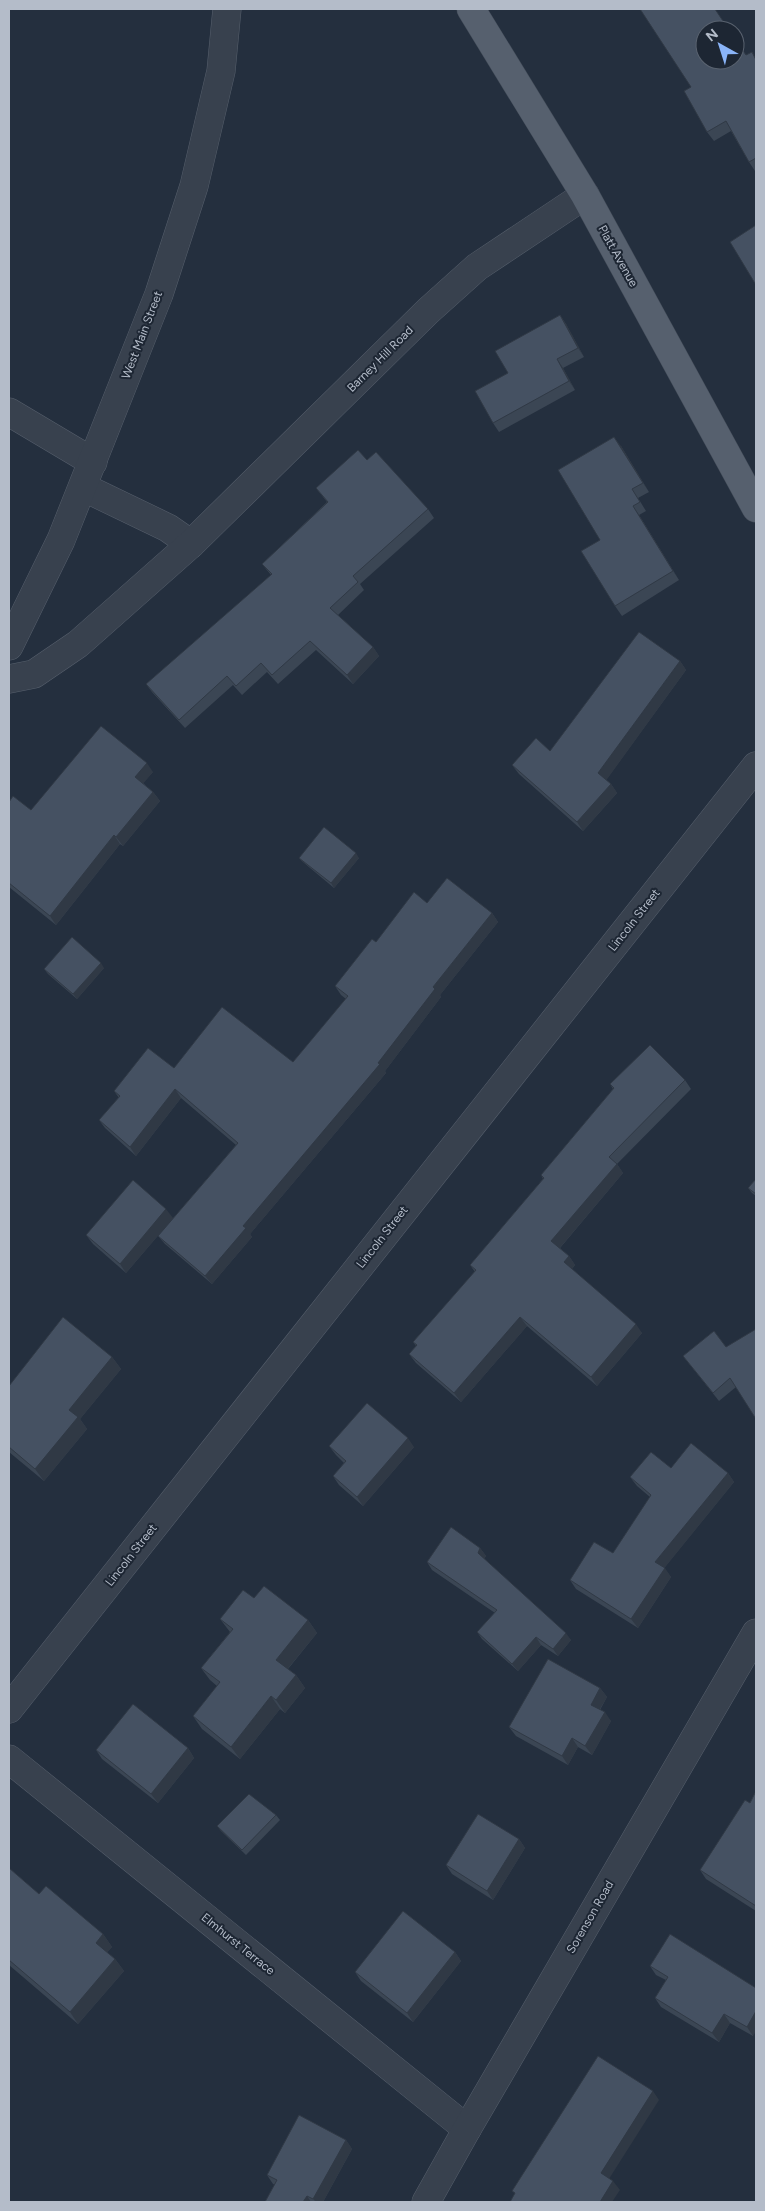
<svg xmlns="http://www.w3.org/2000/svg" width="765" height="2211" viewBox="0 0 765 2211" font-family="Figtree,sans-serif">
<rect width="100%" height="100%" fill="#242f3e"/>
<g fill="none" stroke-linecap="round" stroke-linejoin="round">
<!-- minor casing -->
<g stroke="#565f6c" stroke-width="29">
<g id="minor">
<polyline points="9,412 93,462"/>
<polyline points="83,487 168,528 191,544"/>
<polyline points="9,646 61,540 159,294 194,186 221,71 227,9"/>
<polyline points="9,679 34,674 78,644 191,544 428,311 477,267 585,195"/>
<polyline points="9,1709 756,766"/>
<polyline points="9,1759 467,2129"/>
<polyline points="426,2202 467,2129 756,1633"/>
</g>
</g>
<!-- major casing -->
<g stroke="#414a57" stroke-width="29">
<polyline id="major" points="471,9 585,195 756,508"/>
</g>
<!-- minor -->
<use href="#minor" stroke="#38414e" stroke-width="28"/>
<!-- major -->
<use href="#major" stroke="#56606e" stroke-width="28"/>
</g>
<!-- wall -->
<g fill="#3b4654">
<polygon points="746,55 756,60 756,171 755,171 749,162 731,131 714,141 707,132"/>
<polygon points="560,315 566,324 584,357 563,368 575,390 499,432 493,423 508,373"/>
<polygon points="621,446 649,492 638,498 646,511 639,515 679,580 622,616 615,606 600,540"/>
<polygon points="367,460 428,509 434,518 360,584 364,590 338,615 373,647 379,656 353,684 316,650 278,684 267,672 242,695 233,685 185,728 152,692 146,684 271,575 262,564 327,502 316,488"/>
<polygon points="680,661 686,670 606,780 611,784 617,793 583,831 519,774 512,765 550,751"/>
<polygon points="153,772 143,783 153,792 160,801 123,846 120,844 56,925 9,887 9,802 31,810"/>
<polygon points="299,858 359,858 334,888 303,862"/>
<polygon points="427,903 492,913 498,922 440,995 441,997 385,1071 386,1073 250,1234 252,1237 212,1284 165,1244 158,1236 236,1145 181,1098 136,1156 105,1128 99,1120 119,1098 114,1091 174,1068 293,1062 346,999 341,995 335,986 376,942"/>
<polygon points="104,968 77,999 48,974 44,969"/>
<polygon points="685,1080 691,1089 617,1164 623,1173 560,1248 569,1256 575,1265 572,1269 642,1333 597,1386 527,1326 461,1402 416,1363 409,1354 416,1346 413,1342 475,1272 470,1265 543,1179 541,1175 613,1089 610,1084"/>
<polygon points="756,1179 756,1196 752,1193 748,1188"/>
<polygon points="173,1218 126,1273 93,1244 86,1235"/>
<polygon points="714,1331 736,1387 719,1401 683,1356"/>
<polygon points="112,1357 121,1369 80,1419 87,1429 44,1481 9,1452 9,1386"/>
<polygon points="329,1446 414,1447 363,1506 339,1485 333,1476 344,1463 336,1455"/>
<polygon points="671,1468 728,1473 734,1482 664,1568 671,1577 638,1628 576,1589 570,1580 613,1553 650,1497 637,1486 630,1477"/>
<polygon points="480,1548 486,1556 484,1559 571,1640 558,1656 541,1645 518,1671 482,1639 477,1632 495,1613 432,1570 427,1562"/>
<polygon points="254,1598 308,1620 317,1633 288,1669 296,1675 305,1688 285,1713 280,1709 240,1759 202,1729 193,1716 217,1686 210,1680 201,1668 230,1632 220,1619"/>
<polygon points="600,1688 607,1697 600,1710 611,1721 592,1755 578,1747 568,1765 516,1736 509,1727"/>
<polygon points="188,1748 194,1758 158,1803 102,1759 96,1750"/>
<polygon points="756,1791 756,1911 706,1879 700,1870 750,1803"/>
<polygon points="276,1815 280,1820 246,1855 221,1831 217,1826"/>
<polygon points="519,1839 525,1848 493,1900 452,1874 446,1865"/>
<polygon points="9,1868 39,1894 103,1934 112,1947 107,1952 115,1959 124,1971 78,2024 9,1965"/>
<polygon points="455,1952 461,1961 413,2022 361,1981 355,1972"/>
<polygon points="650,1966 756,1988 753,2036 730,2023 719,2042 661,2007 655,1998 666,1980 656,1975"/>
<polygon points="346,2140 352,2149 323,2202 265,2202 275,2185 273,2184 267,2175"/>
</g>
<!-- shaded-wall -->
<g fill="#303945">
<polygon points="560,315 566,324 584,357 578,348"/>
<polygon points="557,359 563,368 575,390 569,381"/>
<polygon points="614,437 621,446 649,492 643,483"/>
<polygon points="633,506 639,515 679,580 673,571"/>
<polygon points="373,647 379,656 353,684 347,675"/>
<polygon points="680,661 686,670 605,782 598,773"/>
<polygon points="147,763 153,772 141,786 135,777"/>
<polygon points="611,784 617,793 583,831 577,822"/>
<polygon points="153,792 160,801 123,846 116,837"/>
<polygon points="114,835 120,844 56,925 50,916"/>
<polygon points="356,853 359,858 334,888 331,883"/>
<polygon points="492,913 498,922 440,995 441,997 385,1071 386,1073 250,1234 252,1237 212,1284 205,1276 243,1226"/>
<polygon points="101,963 104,968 77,999 73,994"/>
<polygon points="175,1089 181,1098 136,1156 130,1147"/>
<polygon points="617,1164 623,1173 558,1250 551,1241"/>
<polygon points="166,1209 173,1218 126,1273 120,1264"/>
<polygon points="569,1256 575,1265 570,1271 564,1262"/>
<polygon points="520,1317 527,1326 461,1402 454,1393"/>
<polygon points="636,1324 642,1333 597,1386 591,1377"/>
<polygon points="112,1357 121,1369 80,1419 87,1429 44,1481 35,1469 69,1410"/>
<polygon points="408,1438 414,1447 363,1506 357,1497"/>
<polygon points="728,1473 734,1482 662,1571 655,1562"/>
<polygon points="480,1548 486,1556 483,1560 478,1553"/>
<polygon points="665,1568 671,1577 638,1628 631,1619"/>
<polygon points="308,1620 317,1633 285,1672 276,1660"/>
<polygon points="566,1633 571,1640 558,1656 553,1649"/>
<polygon points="536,1637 541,1645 518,1671 512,1664"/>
<polygon points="296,1675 305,1688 285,1713 276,1700"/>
<polygon points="600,1688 607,1697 597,1714 591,1705"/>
<polygon points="271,1696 280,1709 240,1759 231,1747"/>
<polygon points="605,1712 611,1721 592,1755 585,1746"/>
<polygon points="572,1738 578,1747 568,1765 562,1756"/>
<polygon points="188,1748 194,1758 158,1803 151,1794"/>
<polygon points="519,1839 525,1848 493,1900 487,1891"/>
<polygon points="103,1934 112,1947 105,1955 96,1943"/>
<polygon points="455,1952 461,1961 413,2022 407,2013"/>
<polygon points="115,1959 124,1971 78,2024 70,2012"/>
<polygon points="756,2011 756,2031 753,2036 747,2027"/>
<polygon points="724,2014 730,2023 719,2042 712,2033"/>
<polygon points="653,2091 659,2100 607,2182 601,2173"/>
<polygon points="346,2140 352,2149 323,2202 316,2202 313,2199"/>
<polygon points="613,2181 620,2190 612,2202 600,2202"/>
<polygon points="307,2196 311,2202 303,2202"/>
</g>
<!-- building -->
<g fill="#455162" stroke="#303945">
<polygon points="640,9 715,9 729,30 705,30 705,60 735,60 735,39 746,55 752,52 756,60 756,158 749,162 726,121 707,132 684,91 691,87"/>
<polygon points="756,225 756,285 730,242"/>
<polygon points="560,315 578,348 557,359 569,381 493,423 475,391 508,373 495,351"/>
<polygon points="614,437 643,483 632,489 640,502 633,506 673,571 615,606 581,551 600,540 558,470"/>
<polygon points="358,450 367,460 376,452 428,509 353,576 358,582 330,608 373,647 347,675 310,641 272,675 261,663 236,686 227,676 179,720 146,684 272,574 262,564 328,502 316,488"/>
<polygon points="639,632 680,661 598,773 611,784 577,822 512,765 536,738 550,751"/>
<polygon points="101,726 147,763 135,777 153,792 116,837 114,835 50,916 9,883 9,802 13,796 31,810"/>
<polygon points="324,827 356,853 331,883 299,858"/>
<polygon points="447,878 492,913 433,987 435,989 378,1063 380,1064 243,1226 246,1228 205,1276 158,1236 238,1143 175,1089 130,1147 99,1120 120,1096 114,1091 148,1048 174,1068 222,1007 293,1062 348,996 335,986 372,939 376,942 414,892 427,903"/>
<polygon points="72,937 101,963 73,994 44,969"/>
<polygon points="650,1045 685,1080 609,1157 617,1164 551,1241 569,1256 564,1262 636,1324 591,1377 520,1317 454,1393 409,1354 417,1345 413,1342 476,1270 470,1265 544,1178 541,1175 614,1088 610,1084"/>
<polygon points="756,1179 756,1194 748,1188"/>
<polygon points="133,1180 166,1209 120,1264 86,1235"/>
<polygon points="63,1317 112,1357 69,1410 78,1417 35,1469 9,1447 9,1386"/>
<polygon points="756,1329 756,1419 730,1378 713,1393 683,1356 714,1331 726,1347"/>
<polygon points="367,1403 408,1438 357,1497 333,1476 346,1461 329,1446"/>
<polygon points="691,1443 728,1473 655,1562 665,1568 631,1619 570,1580 594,1542 613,1553 651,1495 630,1477 651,1452 671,1468"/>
<polygon points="451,1527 480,1548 478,1553 566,1633 553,1649 536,1637 512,1664 477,1632 497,1610 427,1562"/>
<polygon points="264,1586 308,1620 276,1660 296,1675 276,1700 271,1696 231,1747 193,1716 220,1682 201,1668 233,1629 220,1619 243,1590 254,1598"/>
<polygon points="548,1659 600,1688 591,1705 605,1712 585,1746 572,1738 562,1756 509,1727"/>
<polygon points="133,1704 188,1748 151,1794 96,1750"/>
<polygon points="756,1791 756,1906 700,1870 745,1800 750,1803"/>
<polygon points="249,1794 276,1815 242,1850 217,1826"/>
<polygon points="478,1814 519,1839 487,1891 446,1865"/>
<polygon points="9,1868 39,1894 46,1886 103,1934 96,1943 115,1959 70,2012 9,1960"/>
<polygon points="403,1911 455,1952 407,2013 355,1972"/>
<polygon points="670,1934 756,1988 756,2011 747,2027 724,2014 712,2033 655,1998 668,1977 650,1966"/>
<polygon points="598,2056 653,2091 601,2173 613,2181 600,2202 510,2202 515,2193 512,2191"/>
<polygon points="299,2115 346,2140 313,2199 307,2196 303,2202 265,2202 277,2180 267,2175"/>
</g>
<g text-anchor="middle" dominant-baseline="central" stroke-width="4" stroke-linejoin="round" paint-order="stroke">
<!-- street labels -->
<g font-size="12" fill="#b4bcc9" stroke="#1d2633">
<text transform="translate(618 256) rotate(61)">Platt Avenue</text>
<text transform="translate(142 335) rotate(-69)">West Main Street</text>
<text transform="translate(380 359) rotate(-45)">Barney Hill Road</text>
<text transform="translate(634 920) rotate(-52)">Lincoln Street</text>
<text transform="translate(382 1237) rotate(-52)">Lincoln Street</text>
<text transform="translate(131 1555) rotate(-52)">Lincoln Street</text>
<text transform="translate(590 1917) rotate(-60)">Sorenson Road</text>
<text transform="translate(238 1944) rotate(39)">Elmhurst Terrace</text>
</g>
</g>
<!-- border -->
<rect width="765" height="2211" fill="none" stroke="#b4bcc9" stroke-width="20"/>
<!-- north arrow -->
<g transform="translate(720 45) rotate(321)"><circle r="24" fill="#1d2633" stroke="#59626f"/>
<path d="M0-4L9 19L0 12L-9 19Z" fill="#8ab4f8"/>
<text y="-8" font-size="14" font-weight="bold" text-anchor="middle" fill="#b4bcc9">N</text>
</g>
</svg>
